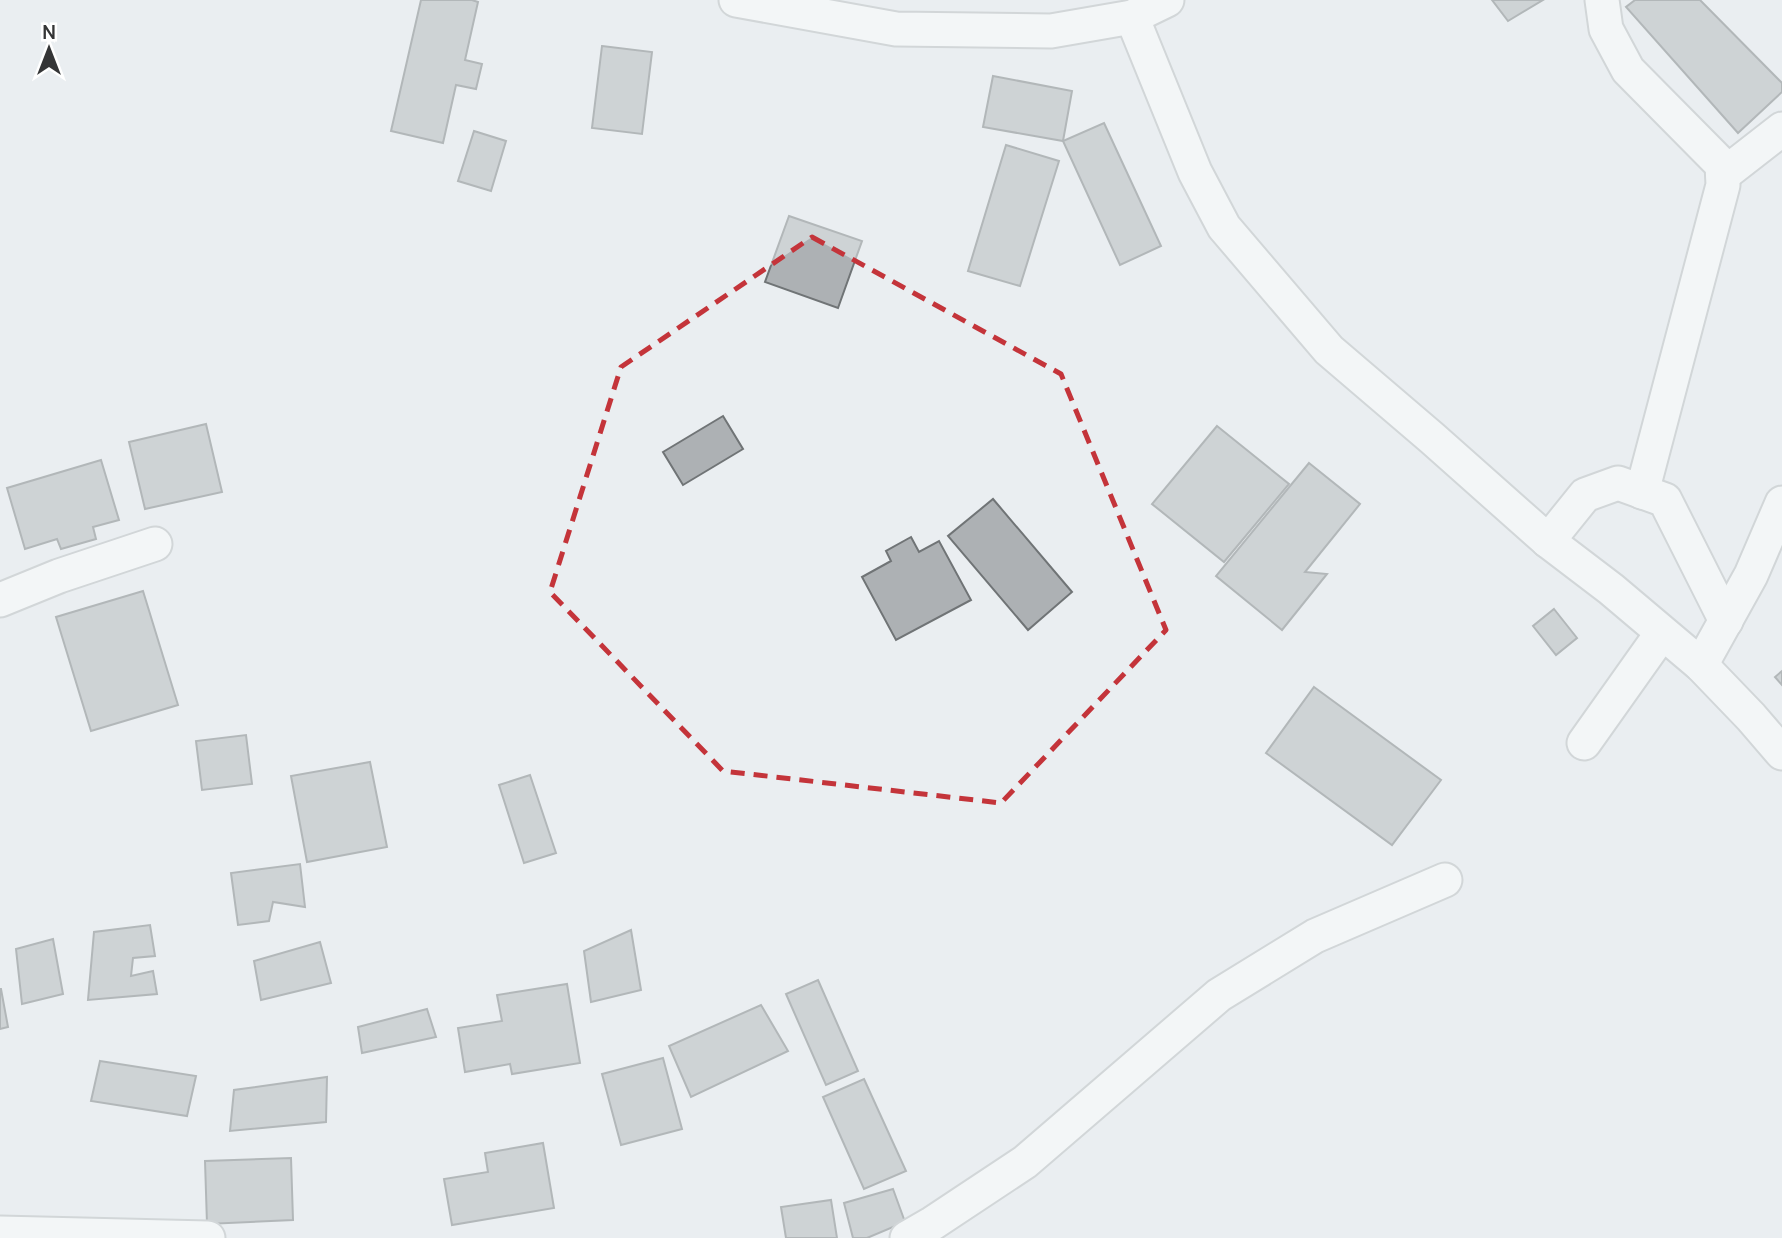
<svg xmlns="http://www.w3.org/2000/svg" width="1782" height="1238" viewBox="0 0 1782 1238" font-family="Manrope,sans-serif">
<rect width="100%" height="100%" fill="#eaeef1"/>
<!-- building -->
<g fill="#adb1b4" stroke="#707476" stroke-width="2">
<polygon points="421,0 472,0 478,2 465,60 482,64 476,89 456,85 443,143 391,131"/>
<polygon points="1492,0 1543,0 1508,21"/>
<polygon points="1635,0 1700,0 1782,83 1782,92 1738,133 1626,7"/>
<polygon points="602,46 652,52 642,134 592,128"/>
<polygon points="993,76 1072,91 1063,141 983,127"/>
<polygon points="1104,123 1161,246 1120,265 1063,141"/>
<polygon points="474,131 506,141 491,191 458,181"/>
<polygon points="1006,145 1059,161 1020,286 968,271"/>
<polygon points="789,216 862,241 838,308 765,282"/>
<polygon points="723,416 743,449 683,485 663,452"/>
<polygon points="206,424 222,492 145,509 129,442"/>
<polygon points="1217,426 1289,484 1224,562 1152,504"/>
<polygon points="101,460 119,520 93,527 96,539 61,549 57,539 25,549 7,488"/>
<polygon points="1309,463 1360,504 1305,572 1327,574 1282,630 1216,576"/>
<polygon points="993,499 1072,592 1028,630 948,536"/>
<polygon points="911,537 919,552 939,541 971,600 896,640 862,577 891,561 886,551"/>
<polygon points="143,591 178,705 91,731 56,617"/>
<polygon points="1554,609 1577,638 1556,655 1533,626"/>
<polygon points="1782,671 1782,685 1775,677"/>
<polygon points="1314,687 1441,780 1392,845 1266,753"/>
<polygon points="246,735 252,784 202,790 196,741"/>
<polygon points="370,762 387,847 307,862 291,776"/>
<polygon points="530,775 556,853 524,863 499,785"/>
<polygon points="300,864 305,907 273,902 269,921 238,925 231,873"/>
<polygon points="150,925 155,956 133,958 131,976 153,971 157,994 88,1000 94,932"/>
<polygon points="631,930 641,990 591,1002 584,951"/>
<polygon points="53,939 63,994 22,1004 16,949"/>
<polygon points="320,942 331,983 261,1000 254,961"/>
<polygon points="818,980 858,1071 826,1085 786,994"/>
<polygon points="567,984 580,1063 512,1074 510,1064 465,1072 458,1028 502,1021 497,995"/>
<polygon points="0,989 1,989 8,1027 0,1029"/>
<polygon points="761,1005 788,1051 691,1097 669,1046"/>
<polygon points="427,1009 436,1037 362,1053 358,1027"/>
<polygon points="663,1058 682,1129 621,1145 602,1074"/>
<polygon points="100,1061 196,1076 187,1116 91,1101"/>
<polygon points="327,1077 326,1122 230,1131 234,1090"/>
<polygon points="864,1079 906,1171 864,1189 823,1097"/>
<polygon points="543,1143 554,1208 452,1225 444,1179 488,1172 485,1153"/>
<polygon points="291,1158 293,1220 207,1224 205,1161"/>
<polygon points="893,1189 905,1222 867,1238 853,1238 844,1203"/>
<polygon points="831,1200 837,1238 786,1238 781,1207"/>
</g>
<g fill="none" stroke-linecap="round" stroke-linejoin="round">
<!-- street casing -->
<g stroke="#b5b9bb" stroke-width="37">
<g id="street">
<polyline points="736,0 896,29 1051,31 1132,17 1167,0"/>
<polyline points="1602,0 1606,29 1628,70 1722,165 1723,185 1642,492"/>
<polyline points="1132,17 1195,172 1224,227 1329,350 1432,438 1548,541 1611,589 1701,665 1751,717 1782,753"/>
<polyline points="1723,175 1782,129"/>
<polyline points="1548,541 1585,495 1618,483 1665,500 1726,621"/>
<polyline points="0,600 59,576 155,544"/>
<polyline points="1701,665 1751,575 1782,503"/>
<polyline points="1584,743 1662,633"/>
<polyline points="0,1233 208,1238"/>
<polyline points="907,1238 933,1223 1025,1162 1219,995 1315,936 1445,880"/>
</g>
</g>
<!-- street -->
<use href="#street" stroke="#fff" stroke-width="33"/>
</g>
<!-- marked area -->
<path d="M0 0H1782V1238H0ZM 812,237 L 1061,374 L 1166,630 L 1001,803 L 723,771 L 550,592 L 621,367 Z" fill="#eaeef1" fill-opacity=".55" fill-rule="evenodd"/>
<path fill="none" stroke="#c4343a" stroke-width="5" stroke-dasharray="14 9" stroke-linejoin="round" d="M 812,237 L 1061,374 L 1166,630 L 1001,803 L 723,771 L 550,592 L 621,367 Z"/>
<!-- north arrow -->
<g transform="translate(49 49)" stroke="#ffffff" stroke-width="5" paint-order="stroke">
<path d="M0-5L12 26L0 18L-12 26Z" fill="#343536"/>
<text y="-10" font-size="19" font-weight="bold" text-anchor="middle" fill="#343536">N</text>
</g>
</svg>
